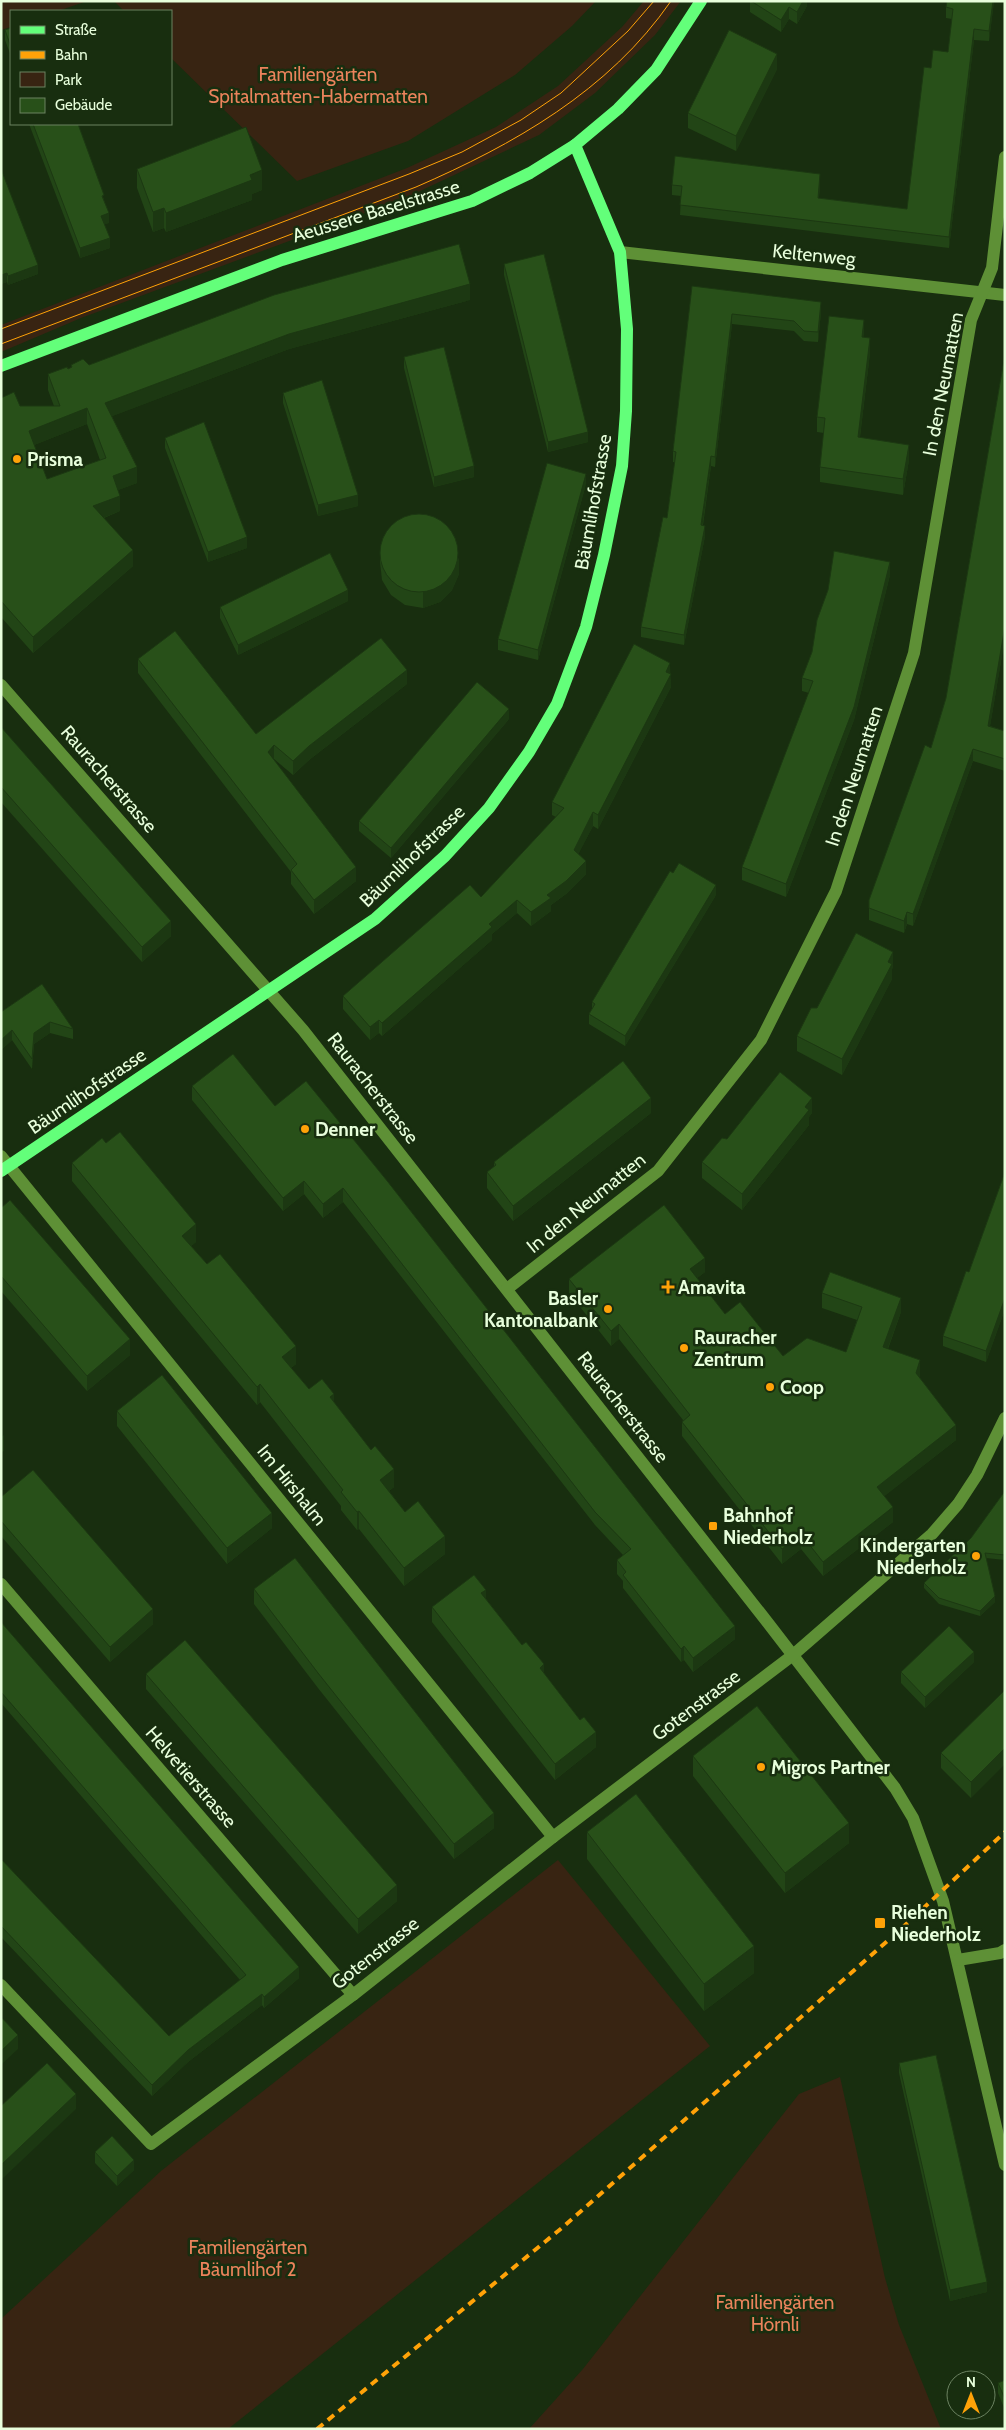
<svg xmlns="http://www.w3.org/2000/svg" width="1006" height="2430" viewBox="0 0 1006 2430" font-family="Cabin,sans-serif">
<rect width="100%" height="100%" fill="#182e0f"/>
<!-- green -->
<g fill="#382412">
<polygon points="1,1 87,1 58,11 11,11 11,27 1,30"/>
<polygon points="114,1 596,1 572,26 515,75 408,141 297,181 171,58 171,11 124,11"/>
<polygon points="644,1 681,1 655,35 595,93 539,135 403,199 81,318 1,352 1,325 407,168 496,127 558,86 622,27"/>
<polygon points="558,1860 710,2046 228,2429 1,2429 1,2319 161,2171"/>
<polygon points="840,2077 885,2278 899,2325 941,2429 529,2429 583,2369 799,2094"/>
</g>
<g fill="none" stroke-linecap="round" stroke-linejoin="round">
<!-- minor -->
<g stroke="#5e9036" stroke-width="12">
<polyline points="620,252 1005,295"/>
<polyline points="1,685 303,1030 768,1623 895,1788 913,1818 943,1901 1005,2165"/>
<polyline points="1,1156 553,1837"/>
<polyline points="507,1289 658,1171 761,1040 836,891 914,653 971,320 992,268 1005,157"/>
<polyline points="1,1584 353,1995"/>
<polyline points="958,1960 1000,1953 1005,1950"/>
<polyline points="1,1985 151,2144 353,1995 553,1837 793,1655 932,1534 958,1504 977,1475 1005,1418"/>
</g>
<!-- major -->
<g stroke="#63ff7a" stroke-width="12">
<polyline points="1,366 282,260 472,201 530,173 575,145 618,109 656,70 701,1"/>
<polyline points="1,1171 375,919 445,856 489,808 529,752 557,704 586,627 604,555 622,466 626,411 627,329 620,252 575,145"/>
</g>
<!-- tram -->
<g stroke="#ffa208" stroke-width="1">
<polyline points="1,329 409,174 462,152 521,120 561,93 628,31 654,1"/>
<path d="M 1,344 L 416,187 C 513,145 609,91 671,1"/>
</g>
<!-- rail -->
<polyline stroke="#ffa208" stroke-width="4" stroke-dasharray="8 6" stroke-linecap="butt" points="317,2429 563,2227 901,1929 1005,1832"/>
</g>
<!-- wall -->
<g fill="#224516" fill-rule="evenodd">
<polygon points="750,1 807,1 807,6 797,24 789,19 781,32 750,12"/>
<polygon points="994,1 989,41 974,40 949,248 680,215 681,196 672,195 672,185 820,185 819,198 907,209 931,68 948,52 952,19 946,18 946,7"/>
<polygon points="11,28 11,56 5,40 5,30"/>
<polygon points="777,69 736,151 688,128 688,113"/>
<polygon points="29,124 78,124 104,200 109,223 104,224 110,248 80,258"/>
<polygon points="1,169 38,274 8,285 7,282 1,284"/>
<polygon points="137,169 262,190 252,194 252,200 166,232 164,228 153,232 137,188"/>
<polygon points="504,264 588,442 548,452 504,275"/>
<polygon points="692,286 821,312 818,342 804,341 794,331 732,324 715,467 711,466 703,525 705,536 684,645 641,637 641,627 667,518 675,462 673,462 673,451"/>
<path d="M 470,300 L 289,349 L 112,416 L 137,483 L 118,490 L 120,511 L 104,518 L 133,566 L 33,653 L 1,617 L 1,398 L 20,406 L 54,406 L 48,390 L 48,374 L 71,368 L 71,365 L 89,365 ZM 87,424 L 100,460 L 47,479 L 34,445 Z"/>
<polygon points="864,337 870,353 860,437 909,460 903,495 820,482 820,467 824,433 817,432 817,417"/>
<polygon points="1005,354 1005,638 990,726 1005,731 1005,771 973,761 913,926 907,924 904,933 869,920 869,900 931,748 946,698"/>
<polygon points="404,357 474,477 434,487 404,368"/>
<polygon points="283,393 358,506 318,516 283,403"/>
<polygon points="165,438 247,548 208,562 165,448"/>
<polygon points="586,484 538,660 498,650 498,639"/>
<polygon points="380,547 459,574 452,590 440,602 423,608 405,605 391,595 382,580 380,562"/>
<polygon points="890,575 854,720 786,897 742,880 742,867 809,693 802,691 802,678"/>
<polygon points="348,601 238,655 220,618 220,607"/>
<polygon points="138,659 256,734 407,684 309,760 293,775 274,759 274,760 356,881 314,914 291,884 291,872 138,673"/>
<polygon points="670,674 671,687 598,829 593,826 578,854 586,874 566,894 551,905 551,911 531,926 517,913 492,934 492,940 382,1036 379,1033 370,1040 343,1009 343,996 481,897 556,817 552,815 552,802"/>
<polygon points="509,719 391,858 359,831 359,821"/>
<polygon points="1,727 171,936 142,962 1,802"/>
<polygon points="716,895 625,1046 589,1024 589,1014 592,1009 592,1002"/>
<polygon points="893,967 892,969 892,979 842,1075 797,1051 797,1036 817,1008"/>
<polygon points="42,984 73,1029 73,1039 50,1033 34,1044 32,1069 12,1040 1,1050 1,1012"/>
<polygon points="192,1086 275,1106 735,1639 693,1672 684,1660 681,1662 623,1588 623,1581 617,1574 617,1560 623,1555 595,1525 343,1202 323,1218 304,1194 283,1211 192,1100"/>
<polygon points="651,1113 513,1221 487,1188 487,1172 494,1167 494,1162"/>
<polygon points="812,1113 809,1117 809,1125 742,1210 702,1178 702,1162 727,1139"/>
<polygon points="72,1163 196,1242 191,1246 296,1364 291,1368 309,1389 334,1403 394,1487 389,1491 405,1512 445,1554 404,1586 359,1529 357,1530 341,1510 341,1506 260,1402 257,1405 72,1181"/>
<polygon points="1005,1172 1005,1309 986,1362 943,1346 943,1336 969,1272"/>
<polygon points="1,1208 130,1355 87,1391 1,1291"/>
<polygon points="705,1272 697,1278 725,1314 783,1356 846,1352 857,1320 822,1308 822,1293 901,1312 888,1349 920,1375 919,1378 956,1440 884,1496 893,1522 823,1576 801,1549 782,1564 682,1436 682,1422 683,1420 619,1339 611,1346 569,1293 569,1279"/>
<polygon points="117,1411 272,1528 227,1564 117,1426"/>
<polygon points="1005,1491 1005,1560 986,1558 995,1602 980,1616 939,1604 924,1588 924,1583 971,1538"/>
<polygon points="1,1497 153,1624 110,1662 1,1536"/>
<polygon points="254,1589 494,1828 454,1859 318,1688 254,1604"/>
<polygon points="486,1599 580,1720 596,1747 555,1780 432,1622 432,1607"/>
<polygon points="1,1622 299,1978 264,2008 262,2005 188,2062 152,2096 1,1937 1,1859 169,2036 240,1980 1,1703"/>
<polygon points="974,1662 925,1708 901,1683 901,1672"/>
<polygon points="146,1674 397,1901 358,1934 146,1689"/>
<polygon points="1005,1690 971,1798 941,1768 941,1753"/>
<polygon points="693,1756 849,1843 785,1893 693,1776"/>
<polygon points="587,1832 754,1973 704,2011 587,1859"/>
<polygon points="899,2063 987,2292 950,2301 899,2073"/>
<polygon points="95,2152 134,2170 117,2186 95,2163"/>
<polygon points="1005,2380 1005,2410 998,2393 998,2383"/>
</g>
<!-- shaded-wall -->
<g fill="#1c3812">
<polygon points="803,1 807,1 807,6 797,24 797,12"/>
<polygon points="993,1 994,1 989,41 989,31"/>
<polygon points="789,7 789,19 781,32 781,20"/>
<polygon points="974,29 974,40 949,248 949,237"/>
<polygon points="777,54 777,69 736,151 736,136"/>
<polygon points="262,170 262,190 252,194 252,200 166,232 166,213"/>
<polygon points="820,174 820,185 818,208 818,198"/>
<polygon points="164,208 164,228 153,232 153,212"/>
<polygon points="109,213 109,223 101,225 101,216"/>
<polygon points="110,238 110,248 80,258 80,248"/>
<polygon points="38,265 38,274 8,285 8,276"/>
<polygon points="7,273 7,282 1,284 1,275"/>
<polygon points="470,284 470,300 289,349 105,419 105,403 289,334"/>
<polygon points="821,302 821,312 818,342 818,332"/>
<polygon points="732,314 732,324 715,467 715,457"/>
<polygon points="864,320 864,335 862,352 862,337"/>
<polygon points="870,338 870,353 858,452 858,437"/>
<polygon points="87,408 87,424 29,447 29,431"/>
<polygon points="588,432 588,442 548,452 548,442"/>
<polygon points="909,445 909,460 903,495 903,479"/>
<polygon points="711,456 711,466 701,535 701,525"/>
<polygon points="474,466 474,477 434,487 434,477"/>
<polygon points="137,467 137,483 113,492 113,476"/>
<polygon points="586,474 586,484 538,660 538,650"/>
<polygon points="358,495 358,506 318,516 318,505"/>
<polygon points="120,496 120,511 93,522 93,506"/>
<polygon points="705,526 705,536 684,645 684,635"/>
<polygon points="247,537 247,548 208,562 208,552"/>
<polygon points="133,550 133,566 33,653 33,637"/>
<polygon points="459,558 459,574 452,590 440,602 423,608 423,592"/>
<polygon points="890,562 890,575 854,720 786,897 786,884"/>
<polygon points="348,590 348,601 238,655 238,645"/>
<polygon points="1005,626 1005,638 988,738 988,726"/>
<polygon points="670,663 671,687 598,829 598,815"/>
<polygon points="407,670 407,684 309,760 293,775 293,761 309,746"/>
<polygon points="509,709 509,719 391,858 391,848"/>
<polygon points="274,745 274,759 268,766 268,752"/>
<polygon points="973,749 973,761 913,926 913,914"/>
<polygon points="593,812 593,826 574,863 574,850"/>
<polygon points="586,861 586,874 566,894 551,905 551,911 531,926 531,912 547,895"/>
<polygon points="356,867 356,881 314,914 314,900"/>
<polygon points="716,885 716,895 625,1046 625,1036"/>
<polygon points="517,900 517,913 492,934 492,940 382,1036 382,1023 489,924"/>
<polygon points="907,912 907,924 904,933 904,921"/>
<polygon points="171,921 171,936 142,962 142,947"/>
<polygon points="893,952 893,967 892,969 892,979 842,1075 842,1059"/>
<polygon points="379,1020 379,1033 370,1040 370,1027"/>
<polygon points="50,1022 50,1033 34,1044 32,1069 34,1033"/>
<polygon points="12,1030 12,1040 1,1050 1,1040"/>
<polygon points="651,1098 651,1113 513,1221 513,1206"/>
<polygon points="812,1098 812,1113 809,1117 809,1125 742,1210 742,1194"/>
<polygon points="304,1181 304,1194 283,1211 283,1198"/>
<polygon points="343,1188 343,1202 323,1218 323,1204"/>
<polygon points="196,1224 196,1242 182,1254 182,1236"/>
<polygon points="705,1258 705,1272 690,1284 690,1269"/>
<polygon points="901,1298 901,1312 883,1361 883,1347"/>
<polygon points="1005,1298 1005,1309 986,1362 986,1351"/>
<polygon points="619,1324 619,1339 611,1346 611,1331"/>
<polygon points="130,1339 130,1355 87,1391 87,1376"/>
<polygon points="296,1346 296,1364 282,1375 282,1357"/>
<polygon points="920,1360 920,1375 916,1388 916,1373"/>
<polygon points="260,1384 260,1402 257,1405 257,1387"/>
<polygon points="334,1394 334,1412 330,1397"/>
<polygon points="956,1425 956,1440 877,1502 877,1487"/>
<polygon points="4,1435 4,1451 1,1453 1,1437"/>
<polygon points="394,1469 394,1487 380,1498 380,1480"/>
<polygon points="893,1507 893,1522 823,1576 823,1562"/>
<polygon points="359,1511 359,1529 357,1530 357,1512"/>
<polygon points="272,1513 272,1528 227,1564 227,1548"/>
<polygon points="801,1534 801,1549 782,1564 782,1549"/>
<polygon points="445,1536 445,1554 404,1586 404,1568"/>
<polygon points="486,1590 486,1605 481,1593"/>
<polygon points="995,1596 995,1602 980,1616 980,1611"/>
<polygon points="153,1609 153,1624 110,1662 110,1647"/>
<polygon points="735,1626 735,1639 693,1672 693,1658"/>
<polygon points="684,1646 684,1660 681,1662 681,1649"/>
<polygon points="974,1652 974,1662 925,1708 925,1697"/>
<polygon points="544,1664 544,1680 540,1668"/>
<polygon points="596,1732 596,1747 555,1780 555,1764"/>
<polygon points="1005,1748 1005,1764 971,1798 971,1782"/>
<polygon points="494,1813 494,1828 454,1859 454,1844"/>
<polygon points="849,1823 849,1843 785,1893 785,1873"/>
<polygon points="397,1885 397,1901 358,1934 358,1919"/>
<polygon points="754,1946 754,1973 704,2011 704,1984"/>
<polygon points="299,1967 299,1978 264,2008 264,1997"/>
<polygon points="262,1994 262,2005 188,2062 152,2096 152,2085 188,2050"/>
<polygon points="18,2035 18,2049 2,2064 2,2050"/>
<polygon points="76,2094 76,2109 1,2180 1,2165"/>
<polygon points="134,2160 134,2170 117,2186 117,2176"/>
<polygon points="987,2282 987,2292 950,2301 950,2290"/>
</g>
<!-- building -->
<g fill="#285019" stroke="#1c3812" fill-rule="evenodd">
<polygon points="751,1 803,1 797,12 789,7 781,20"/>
<polygon points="947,1 993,1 989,31 974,29 949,237 680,205 682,186 672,185 675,156 820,174 818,198 907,209 924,67 931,68 933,50 948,52 953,9 946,7"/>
<polygon points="11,28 11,47 5,30"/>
<polygon points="729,30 777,54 736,136 688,113"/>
<polygon points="33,124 78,124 104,195 102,196 109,213 101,216 110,238 80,248"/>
<polygon points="246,127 262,170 250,175 252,180 166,213 164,208 153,212 137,169"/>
<polygon points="1,169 38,265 8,276 7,273 1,275"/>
<path d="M 459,244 L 470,284 L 289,334 L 105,403 L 137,467 L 113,476 L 120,496 L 93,506 L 133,550 L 33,637 L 1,601 L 1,398 L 14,392 L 20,406 L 60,406 L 48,374 L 67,367 L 68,369 L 72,367 L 71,365 L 83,359 L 89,365 L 274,295 ZM 87,408 L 106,458 L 47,479 L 29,431 Z"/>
<polygon points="544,254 588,432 548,442 504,264"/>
<polygon points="692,286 821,302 818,332 804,331 794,321 732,314 715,457 711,456 701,525 705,526 684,635 641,627 663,517 667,518 676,452 673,451"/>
<polygon points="829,316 864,320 862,337 870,338 858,437 909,445 903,479 820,467 825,418 817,417"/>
<polygon points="444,347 474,466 434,477 404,357"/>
<polygon points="1005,354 1005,626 988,726 1005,731 1005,759 973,749 913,914 907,912 904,921 869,908 869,900 925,745 931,748 946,698"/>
<polygon points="322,380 358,495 318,505 283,393"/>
<polygon points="204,422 247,537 208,552 165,438"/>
<polygon points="547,463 586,474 538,650 498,639"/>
<circle cx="419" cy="553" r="39"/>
<polygon points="834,551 890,562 854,707 786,884 742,867 813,681 802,678 812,652 817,620 828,590"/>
<polygon points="330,553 348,590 238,645 220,607"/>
<polygon points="175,631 256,734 381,638 407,670 309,746 293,761 274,745 268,752 356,867 314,900 291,870 297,864 138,659"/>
<polygon points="634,644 670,663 666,672 671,674 598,815 593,812 574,850 586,861 566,881 547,895 551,898 531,912 517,900 489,924 492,927 382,1023 379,1020 370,1027 343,996 470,885 481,897 564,808 552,802"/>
<polygon points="477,682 509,709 391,848 359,821"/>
<polygon points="1,727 171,921 142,947 1,787"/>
<polygon points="679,863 716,885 625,1036 589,1014 595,1004 592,1002 670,871 673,873"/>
<polygon points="856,933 893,952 888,962 892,964 842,1059 797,1036 811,1008 817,1008"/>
<polygon points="42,984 73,1029 50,1022 34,1033 32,1059 12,1030 1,1040 1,1012"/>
<polygon points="233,1054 275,1106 306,1081 388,1182 735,1626 693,1658 684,1646 681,1649 623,1575 626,1572 617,1560 631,1549 595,1512 343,1188 323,1204 304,1181 283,1198 192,1086"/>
<polygon points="623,1061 651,1098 513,1206 487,1172 496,1165 494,1162"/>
<polygon points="780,1072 812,1098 805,1107 809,1110 742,1194 702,1162 722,1138 727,1139"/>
<polygon points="120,1132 196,1224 182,1236 207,1264 220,1254 296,1346 282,1357 309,1389 322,1379 334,1394 330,1397 371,1450 375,1446 394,1469 380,1480 405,1512 418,1501 445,1536 404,1568 359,1511 357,1512 341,1492 343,1490 260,1384 257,1387 72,1163 102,1138 106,1143"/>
<polygon points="1005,1172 1005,1298 986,1351 943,1336 966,1271 969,1272"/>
<polygon points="10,1200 130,1339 87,1376 1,1276 1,1208"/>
<polygon points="664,1205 705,1258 690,1269 725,1314 740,1302 783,1356 807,1338 846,1352 862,1307 822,1293 830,1272 901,1298 883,1347 920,1360 916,1373 956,1425 877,1487 893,1507 823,1562 801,1534 782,1549 682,1422 690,1415 619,1324 611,1331 569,1279"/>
<polygon points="162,1375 272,1513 227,1548 117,1411"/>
<polygon points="33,1470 153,1609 110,1647 1,1521 1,1497"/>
<polygon points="1005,1491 1005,1555 985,1553 995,1596 980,1611 939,1598 924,1583 971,1538"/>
<polygon points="295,1558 494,1813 454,1844 318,1673 254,1589"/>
<polygon points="474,1575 486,1590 481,1593 522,1645 526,1642 544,1664 540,1668 580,1720 584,1717 596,1732 555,1764 432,1607"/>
<polygon points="1,1622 299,1967 264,1997 262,1994 188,2050 152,2085 1,1926 1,1859 169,2036 246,1975 1,1692"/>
<polygon points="949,1626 974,1652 925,1697 901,1672"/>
<polygon points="185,1640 397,1885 358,1919 146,1674"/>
<polygon points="1005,1690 1005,1748 971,1782 941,1753"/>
<polygon points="757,1706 849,1823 785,1873 693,1756"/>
<polygon points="636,1794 754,1946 704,1984 587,1832"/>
<polygon points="1,2017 18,2035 2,2050 1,2050"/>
<polygon points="936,2055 987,2282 950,2290 899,2063"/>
<polygon points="47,2063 76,2094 1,2165 1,2106"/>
<polygon points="112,2136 134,2160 117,2176 95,2152"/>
<polygon points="1005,2380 1005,2399 998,2383"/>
</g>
<!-- markers -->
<g fill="#ffa208" stroke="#182e0f" stroke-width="2">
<circle cx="17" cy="459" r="5"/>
<circle cx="305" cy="1129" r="5"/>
<path d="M665.5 1279.5h5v5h5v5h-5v5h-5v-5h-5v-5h5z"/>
<circle cx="608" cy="1309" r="5"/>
<circle cx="684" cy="1348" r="5"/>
<circle cx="770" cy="1387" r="5"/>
<rect x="708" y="1521" width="10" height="10" rx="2.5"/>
<circle cx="976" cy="1556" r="5"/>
<circle cx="761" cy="1767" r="5"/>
<rect x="874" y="1917" width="12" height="12" rx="2.5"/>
</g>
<g text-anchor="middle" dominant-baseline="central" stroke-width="5" stroke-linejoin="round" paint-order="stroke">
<!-- park labels -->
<g font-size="19" fill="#eb835c" stroke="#182e0f">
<text x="318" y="74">Familiengärten<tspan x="318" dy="22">Spitalmatten-Habermatten</tspan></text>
<text x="248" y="2247">Familiengärten<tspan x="248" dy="22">Bäumlihof 2</tspan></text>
<text x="775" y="2302">Familiengärten<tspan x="775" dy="22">Hörnli</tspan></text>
</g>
<!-- street labels -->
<g font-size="19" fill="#e8ffdc" stroke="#182e0f">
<text transform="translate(376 211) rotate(-17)">Aeussere Baselstrasse</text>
<text transform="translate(814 255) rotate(6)">Keltenweg</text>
<text transform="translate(943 384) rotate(-79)">In den Neumatten</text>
<text transform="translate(593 502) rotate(-80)">Bäumlihofstrasse</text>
<text transform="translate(854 776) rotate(-72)">In den Neumatten</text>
<text transform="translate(109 779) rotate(49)">Rauracherstrasse</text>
<text transform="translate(412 856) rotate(-44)">Bäumlihofstrasse</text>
<text transform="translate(373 1088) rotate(52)">Rauracherstrasse</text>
<text transform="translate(87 1091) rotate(-34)">Bäumlihofstrasse</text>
<text transform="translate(586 1203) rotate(-39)">In den Neumatten</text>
<text transform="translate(623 1407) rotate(52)">Rauracherstrasse</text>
<text transform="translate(292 1485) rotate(51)">Im Hirshalm</text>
<text transform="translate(696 1705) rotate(-37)">Gotenstrasse</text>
<text transform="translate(191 1777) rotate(49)">Helvetierstrasse</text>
<text transform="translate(375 1953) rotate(-38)">Gotenstrasse</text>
</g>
<!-- poi labels -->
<g font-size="19" font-weight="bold" fill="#e8ffdc" stroke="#182e0f" text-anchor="start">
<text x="27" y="459">Prisma</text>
<text x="315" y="1129">Denner</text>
<text x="678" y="1287">Amavita</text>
<text x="598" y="1298" text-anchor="end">Basler<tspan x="598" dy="22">Kantonalbank</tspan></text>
<text x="694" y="1337">Rauracher<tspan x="694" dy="22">Zentrum</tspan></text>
<text x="780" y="1387">Coop</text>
<text x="723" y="1515">Bahnhof<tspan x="723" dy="22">Niederholz</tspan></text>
<text x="966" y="1545" text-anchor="end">Kindergarten<tspan x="966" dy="22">Niederholz</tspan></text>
<text x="771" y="1767">Migros Partner</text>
<text x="891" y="1912">Riehen<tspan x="891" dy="22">Niederholz</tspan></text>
</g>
</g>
<!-- border -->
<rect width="1006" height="2430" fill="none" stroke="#e8ffdc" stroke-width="5"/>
<!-- legend -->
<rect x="10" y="10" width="162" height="115" fill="#182e0f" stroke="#6b8261"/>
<rect x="20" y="26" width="25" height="8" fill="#63ff7a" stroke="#6b8261"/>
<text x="55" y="35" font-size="15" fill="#e8ffdc">Straße</text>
<rect x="20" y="51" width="25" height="8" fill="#ffa208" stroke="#6b8261"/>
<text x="55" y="60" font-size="15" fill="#e8ffdc">Bahn</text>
<rect x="20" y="72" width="25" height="15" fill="#382412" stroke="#6b8261"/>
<text x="55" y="85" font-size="15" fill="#e8ffdc">Park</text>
<rect x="20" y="98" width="25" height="15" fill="#285019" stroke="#6b8261"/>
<text x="55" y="110" font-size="15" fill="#e8ffdc">Gebäude</text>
<!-- north arrow -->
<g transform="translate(971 2395)"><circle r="24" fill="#182e0f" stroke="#6b8261"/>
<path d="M0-4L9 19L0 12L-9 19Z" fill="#ffa208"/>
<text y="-8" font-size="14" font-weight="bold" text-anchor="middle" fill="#e8ffdc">N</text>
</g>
</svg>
